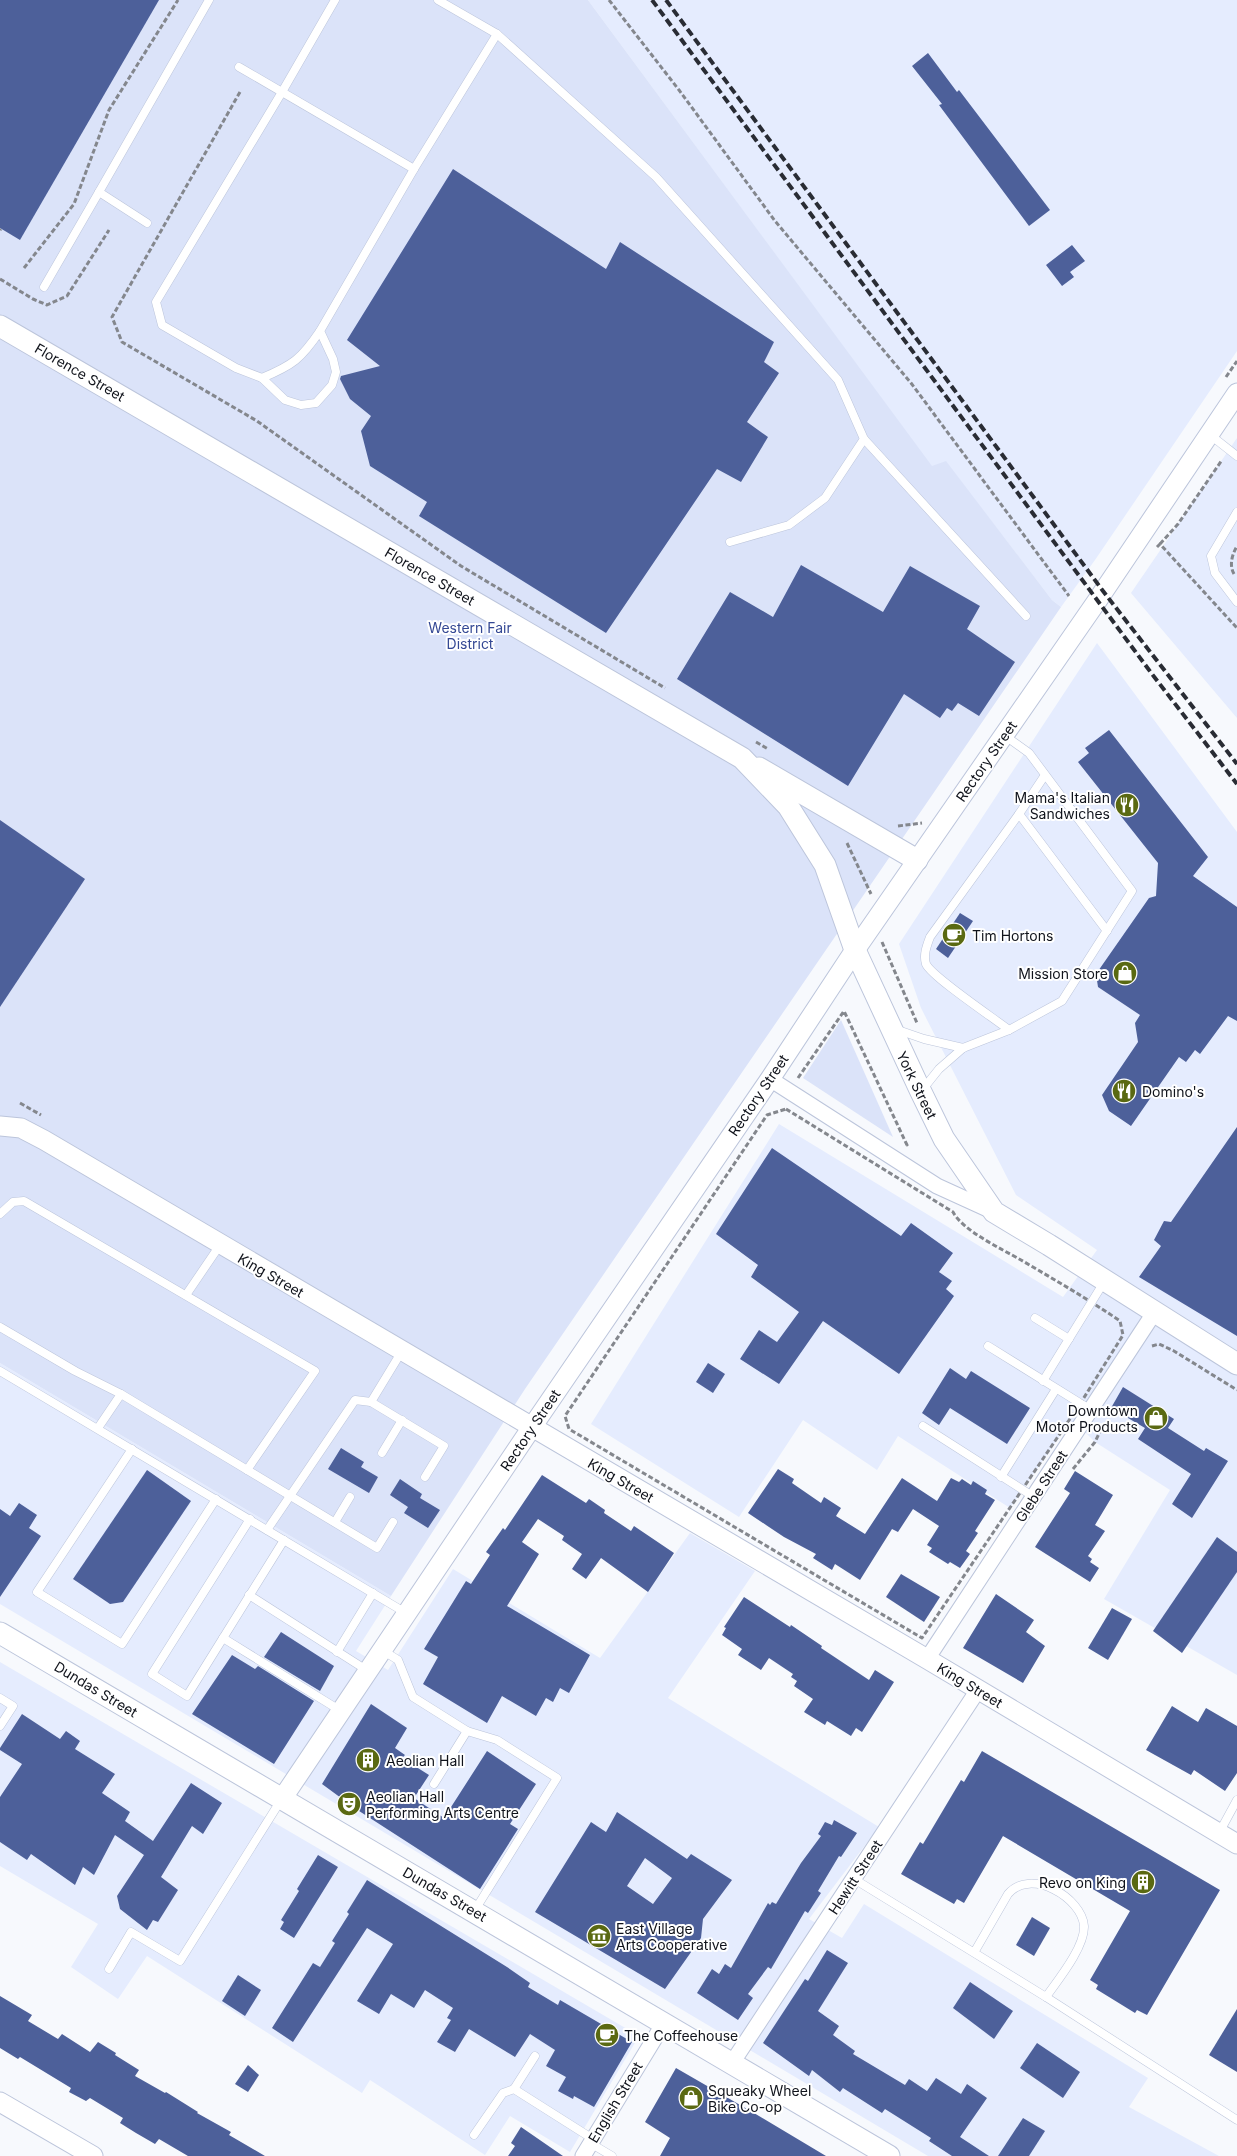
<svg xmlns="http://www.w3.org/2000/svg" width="1237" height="2156" viewBox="0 0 1237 2156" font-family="Inter,sans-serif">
<rect width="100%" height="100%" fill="#f7f9fd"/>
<!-- built -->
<g fill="#e5ecfe">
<polygon points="588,0 1237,0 1237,351 1095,560 1061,607 1052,600 946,462 932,467"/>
<polygon points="1237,438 1237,718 1131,593"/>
<polygon points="1097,643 1237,832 1237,1675 1104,1599 1170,1490 1095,1442 1086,1433 1070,1421 1010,1508 898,1436 877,1470 803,1420 739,1517 591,1424 779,1124 1063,1297 1097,1250 1016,1195 921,1008 899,944"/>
<polygon points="0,1363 391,1596 356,1651 388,1670 453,1569 600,1658 690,1533 755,1571 668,1698 879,1827 809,1919 842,1938 864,1904 1148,2078 1129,2107 1219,2156 928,2156 0,1604"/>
<polygon points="0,1662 639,2036 570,2152 510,2116 485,2155 370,2080 362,2093 147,1956 118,1999 71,1967 98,1924 0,1866"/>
</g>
<!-- green -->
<g fill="#dbe3f9">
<polygon points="0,0 588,0 932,466 946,461 1052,600 1061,607 525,1389 391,1596 0,1363"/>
<polygon points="841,1020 893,1137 803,1078"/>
</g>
<!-- building -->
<g fill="#4d609a" fill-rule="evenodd">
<polygon points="0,0 159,0 20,240 0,228"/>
<polygon points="928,53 957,92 959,90 1050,210 1029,226 939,105 942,104 912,66"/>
<polygon points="453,169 606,269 620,242 774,342 764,362 779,373 747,422 768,437 741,482 717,469 606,633 419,516 427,502 370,466 361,431 371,416 350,399 340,379 341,376 380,366 347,340"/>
<polygon points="1072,245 1085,261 1070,272 1074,277 1062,286 1046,265"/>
<polygon points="801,565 883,612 910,566 980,606 967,629 1015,662 979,716 958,703 952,711 947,708 940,718 904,694 848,786 677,679 730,592 773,617"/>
<polygon points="1109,730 1208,857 1193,876 1237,907 1237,1021 1228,1016 1200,1054 1195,1050 1186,1062 1179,1057 1131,1126 1109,1111 1102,1095 1138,1042 1135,1023 1140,1015 1098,987 1096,974 1149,898 1156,896 1158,863 1078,762 1089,753 1085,748"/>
<polygon points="0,820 85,879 0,1007"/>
<polygon points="960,913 973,921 948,958 936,949"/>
<polygon points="1237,1127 1237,1336 1139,1277 1161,1246 1154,1240 1164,1221 1171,1222"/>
<polygon points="772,1148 901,1236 911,1223 953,1253 939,1272 952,1281 946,1289 954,1296 899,1374 823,1321 779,1384 740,1359 759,1330 777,1342 799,1312 751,1277 758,1265 716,1234"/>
<polygon points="708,1363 725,1374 713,1393 696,1382"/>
<polygon points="950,1368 966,1379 971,1371 1030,1408 1007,1444 950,1408 939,1425 922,1413"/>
<polygon points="1123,1387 1174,1419 1168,1428 1204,1451 1206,1448 1228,1461 1192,1518 1172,1504 1191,1474 1138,1439 1145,1428 1111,1408"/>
<polygon points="341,1448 364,1462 361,1467 378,1477 369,1493 328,1469"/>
<polygon points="778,1469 794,1479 792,1483 821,1503 824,1497 841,1508 836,1516 865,1534 902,1478 937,1501 951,1478 959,1482 962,1479 971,1485 973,1481 987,1490 985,1494 995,1500 975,1531 978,1533 966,1551 970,1554 960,1568 950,1562 948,1564 929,1552 932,1548 927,1545 939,1526 913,1509 898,1532 892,1529 860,1580 835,1564 832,1570 813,1558 816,1554 784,1537 748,1513"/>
<polygon points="147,1470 191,1501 123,1602 110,1604 73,1579"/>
<polygon points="1075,1471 1113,1495 1095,1525 1105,1531 1088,1556 1092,1559 1090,1562 1099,1568 1090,1582 1035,1547 1070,1493 1064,1489"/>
<polygon points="542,1475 586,1503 589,1499 605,1510 604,1513 631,1531 634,1526 674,1553 648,1592 601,1558 586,1579 572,1569 582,1554 562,1540 564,1536 538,1519 522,1542 539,1554 507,1606 590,1655 569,1693 560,1688 553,1702 546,1698 536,1716 502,1696 487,1723 423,1684 438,1657 424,1649 466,1581 471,1584 490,1555 486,1552 503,1528 505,1530"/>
<polygon points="400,1479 422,1494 420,1498 440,1510 428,1528 404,1513 408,1507 390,1495"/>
<polygon points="19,1503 37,1515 29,1528 41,1536 0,1597 0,1509 10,1516"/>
<polygon points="1217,1537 1237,1552 1237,1572 1182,1653 1153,1631"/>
<polygon points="901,1574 940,1597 924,1622 886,1597"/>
<polygon points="996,1594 1034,1620 1026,1632 1045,1646 1023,1683 963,1648"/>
<polygon points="744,1597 790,1627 791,1625 822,1646 821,1648 869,1680 875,1670 894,1682 862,1732 856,1728 851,1736 827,1721 825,1725 804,1712 813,1699 794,1686 797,1681 791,1677 793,1674 769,1658 761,1670 738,1655 742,1649 722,1635 726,1628 724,1627"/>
<polygon points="1112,1608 1132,1619 1108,1660 1088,1648"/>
<polygon points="281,1632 334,1666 320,1691 264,1657"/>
<polygon points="232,1655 255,1669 258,1666 314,1701 274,1764 192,1714"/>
<polygon points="371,1704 407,1728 395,1748 405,1755 402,1758 429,1775 414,1798 444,1818 487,1751 536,1784 510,1824 518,1829 480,1889 356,1809 322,1784"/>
<polygon points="1172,1706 1198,1722 1206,1708 1237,1726 1237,1773 1225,1791 1194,1770 1191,1775 1146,1750"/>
<polygon points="22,1714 60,1739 66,1731 80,1741 75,1749 115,1774 102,1793 130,1812 125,1821 153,1841 191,1783 222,1803 203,1834 192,1826 161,1877 178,1890 158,1922 153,1920 147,1930 120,1909 117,1896 144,1855 115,1835 94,1875 83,1867 75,1885 31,1854 27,1860 0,1842 0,1797 22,1764 0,1750 0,1748"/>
<polygon points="982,1751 1220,1890 1147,2015 1137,2010 1135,2013 1096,1989 1098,1985 1090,1980 1130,1911 1003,1836 964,1903 957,1899 954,1904 901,1874 920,1842 923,1844 961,1780 964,1782"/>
<path d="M 617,1812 L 687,1859 L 691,1854 L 732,1880 L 703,1919 L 701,1938 L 665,1989 L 535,1912 L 591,1822 L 606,1832 ZM 645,1858 L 672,1878 L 653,1904 L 627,1886 Z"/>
<polygon points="834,1820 857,1833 841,1857 839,1856 818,1891 821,1893 808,1913 805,1911 771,1969 768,1967 748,1994 753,1998 738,2020 697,1993 712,1969 719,1974 725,1964 731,1968 768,1903 770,1905 772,1902 776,1904 801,1863 821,1836 818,1834 825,1822 832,1825"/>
<polygon points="318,1855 338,1867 294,1938 280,1929 284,1922 281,1920 299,1891 297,1889"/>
<polygon points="367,1880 507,1967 530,1983 528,1987 558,2005 560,2000 632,2042 594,2107 574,2096 573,2099 558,2091 566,2077 546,2066 555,2050 530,2034 515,2057 469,2029 455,2052 437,2042 451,2020 447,2018 453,2008 425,1990 414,2008 391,1994 379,2014 357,2001 393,1944 367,1928 293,2042 272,2028 313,1963 320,1967 335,1943 332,1941 349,1914 347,1912"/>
<polygon points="1032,1917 1050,1928 1034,1956 1016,1945"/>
<polygon points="827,1950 848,1963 818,2011 839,2026 833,2035 855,2051 853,2054 905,2085 909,2079 927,2091 936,2078 961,2094 967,2084 987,2098 960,2137 989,2156 952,2156 929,2141 931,2138 885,2109 882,2113 843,2088 840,2092 812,2070 809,2076 763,2043 805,1979 808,1981"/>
<polygon points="238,1975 261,1990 245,2016 222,2001"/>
<polygon points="970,1982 1013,2011 994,2039 953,2008"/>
<polygon points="0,1996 32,2015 28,2021 58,2039 62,2034 90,2052 98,2042 116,2053 115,2055 139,2070 135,2076 165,2093 166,2092 198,2112 197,2113 231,2132 229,2135 265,2156 188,2156 159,2139 155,2144 136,2133 120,2123 123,2118 90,2098 86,2101 69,2092 71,2088 20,2057 18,2059 0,2048"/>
<polygon points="1237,2009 1237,2072 1209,2055"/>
<polygon points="1037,2043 1080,2072 1063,2098 1020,2068"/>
<polygon points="248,2065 259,2075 248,2092 235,2084"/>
<polygon points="676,2068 754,2113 826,2156 660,2156 670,2138 645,2122"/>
<polygon points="1023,2118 1045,2131 1029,2156 998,2156"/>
<polygon points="521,2127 563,2156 508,2156 515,2146 511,2143"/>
</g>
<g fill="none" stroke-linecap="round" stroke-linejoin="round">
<!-- service casing -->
<g stroke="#bcc5db" stroke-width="9">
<g id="service">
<polyline points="335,0 282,92 156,302 162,325 236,368 262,378 285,400 301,405 316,403 332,385 336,372 333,359 320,331 414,169 497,34 438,0"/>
<polyline points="497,34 656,177 838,380 864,439 825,498 789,525 730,542"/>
<polyline points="239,67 414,169"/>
<polyline points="147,223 99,192 209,0"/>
<polyline points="44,287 99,192"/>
<path d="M 262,378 C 293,365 301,359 320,331"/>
<polyline points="1209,434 1237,456"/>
<polyline points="864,439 1026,616"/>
<polyline points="1237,512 1211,556 1215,573 1237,602"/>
<polyline points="1045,775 1019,814 1107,931"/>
<polyline points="895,1029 924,1039 963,1048"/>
<path d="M 1009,1030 C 995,1019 932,977 926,964 C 923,955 927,945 930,937 L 1019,814"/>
<polyline points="923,1089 939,1069 963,1048 1009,1030 1062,1001 1132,891 1029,753 1004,735"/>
<polyline points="0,1214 13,1202 24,1201 315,1371 247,1470"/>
<polyline points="186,1295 220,1245"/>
<polyline points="1035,1318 1069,1339"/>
<polyline points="0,1327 75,1371 121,1394 377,1548 393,1522"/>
<polyline points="988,1346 1091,1410"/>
<polyline points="0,1371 406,1613"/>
<polyline points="1043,1381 1104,1282"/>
<polyline points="371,1402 444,1446 425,1477"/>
<polyline points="923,1426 1034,1497"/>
<polyline points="98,1428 121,1394"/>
<polyline points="132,1449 37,1592 122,1644 216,1499"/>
<polyline points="382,1453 402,1420"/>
<polyline points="1001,1477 1056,1389"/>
<polyline points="250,1519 152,1674 187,1696 284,1540"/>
<polyline points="335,1522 350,1497"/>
<polyline points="267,1530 355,1400 371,1402 402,1351"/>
<polyline points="249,1595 368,1671"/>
<polyline points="223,1638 341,1711"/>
<polyline points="382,1650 398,1660 413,1697 467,1731"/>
<polyline points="337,1652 373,1593"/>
<polyline points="0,1698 13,1706 0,1726"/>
<polyline points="434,1784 467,1731 497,1740 557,1778 475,1910"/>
<polyline points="1219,1833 1237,1800"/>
<path d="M 854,1879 L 1046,1997 C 1058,1980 1085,1947 1084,1926 C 1082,1898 1031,1867 1008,1894 L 975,1951"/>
<polyline points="109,1969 131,1932 180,1961 281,1800"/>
<polyline points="1046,1997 1237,2120"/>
<polyline points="514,2089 535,2056"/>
<polyline points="474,2135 503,2093 514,2089 593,2139"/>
<polyline points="590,2143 612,2156"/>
</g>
</g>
<!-- minor casing -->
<g stroke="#bcc5db" stroke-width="17">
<g id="minor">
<polyline points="770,1079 937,1186 994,1212"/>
<polyline points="927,1659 1154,1313"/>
<polyline points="732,2063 978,1690"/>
<polyline points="583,2156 664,2023"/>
</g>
</g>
<!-- tertiary casing -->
<g stroke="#bcc5db" stroke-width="21">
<g id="tertiary">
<polyline points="0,1126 21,1128 44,1140 927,1659 1237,1844"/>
<polyline points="282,1799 532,1427 770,1079 855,950 1097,601 1237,393"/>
<polyline points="0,2102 93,2156"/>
</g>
</g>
<!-- secondary casing -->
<g stroke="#bcc5db" stroke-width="23">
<g id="secondary">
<polyline points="0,326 742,758 788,806 825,865 855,950 921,1092 944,1139 994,1212 1049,1245 1237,1364"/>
<polyline points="759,768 917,860"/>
<polyline points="0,1633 889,2156"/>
</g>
</g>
<!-- path -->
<g stroke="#84878d" stroke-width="3" stroke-dasharray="5 2.5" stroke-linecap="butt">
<polyline points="609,0 679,90 775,221 911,383 1069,596"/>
<polyline points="240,92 112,317 122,342 257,421 461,566 665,688"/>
<polyline points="0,230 1,229"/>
<polyline points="24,268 74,204 109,110 178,0"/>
<polyline points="0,279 33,299 47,305 67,296 109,230"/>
<polyline points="1226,377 1237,361"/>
<polyline points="1160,544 1178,524 1222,460"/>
<polyline points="1157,547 1160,544 1237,628"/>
<path d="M 1234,574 C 1229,565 1232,555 1237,546"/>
<polyline points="756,742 768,749"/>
<polyline points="898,826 922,823"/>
<polyline points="847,843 871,894"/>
<polyline points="882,942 917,1023"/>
<polyline points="798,1078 844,1011 907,1145 905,1145"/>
<polyline points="20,1103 41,1115"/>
<path d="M 786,1109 L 953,1212 C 963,1231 1002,1249 1021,1260 C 1055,1280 1088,1299 1120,1321 L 1123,1335 L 1080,1404 L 922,1638 L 569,1429 L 565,1416 L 767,1115 Z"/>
<polyline points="1152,1346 1159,1344 1174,1351 1237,1390"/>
<polyline points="1073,1469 1095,1442 1103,1425"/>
</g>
<!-- service -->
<use href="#service" stroke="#fff" stroke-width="8"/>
<!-- minor -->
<use href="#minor" stroke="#fff" stroke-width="15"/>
<!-- tertiary -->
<use href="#tertiary" stroke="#fff" stroke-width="19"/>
<!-- secondary -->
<use href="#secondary" stroke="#fff" stroke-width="21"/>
<!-- rail -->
<g stroke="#292c34" stroke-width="4" stroke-dasharray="8 4" stroke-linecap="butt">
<polyline points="652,0 1152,674 1237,784"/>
<polyline points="666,0 1103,591 1237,764"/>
</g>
</g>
<!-- icons -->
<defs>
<g id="restaurant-disc" transform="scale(1.25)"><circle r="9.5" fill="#5a6912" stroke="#fff"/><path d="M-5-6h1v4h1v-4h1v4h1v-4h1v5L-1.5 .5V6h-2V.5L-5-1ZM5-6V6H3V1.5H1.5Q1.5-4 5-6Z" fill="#fff"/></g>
<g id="cafe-disc" transform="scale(1.25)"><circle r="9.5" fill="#5a6912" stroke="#fff"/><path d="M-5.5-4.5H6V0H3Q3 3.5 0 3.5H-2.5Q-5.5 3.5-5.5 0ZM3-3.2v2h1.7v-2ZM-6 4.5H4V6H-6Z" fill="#fff"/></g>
<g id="shop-disc" transform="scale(1.25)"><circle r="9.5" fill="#5a6912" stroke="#fff"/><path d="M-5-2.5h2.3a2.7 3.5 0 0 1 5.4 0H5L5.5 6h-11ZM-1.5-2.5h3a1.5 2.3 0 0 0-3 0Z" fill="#fff"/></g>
<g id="building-disc" transform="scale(1.25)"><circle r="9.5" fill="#5a6912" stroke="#fff"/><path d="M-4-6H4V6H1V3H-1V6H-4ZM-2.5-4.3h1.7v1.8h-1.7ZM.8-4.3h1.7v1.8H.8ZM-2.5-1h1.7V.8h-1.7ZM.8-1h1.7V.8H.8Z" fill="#fff"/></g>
<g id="theatre-disc" transform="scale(1.25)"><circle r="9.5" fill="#5a6912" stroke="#fff"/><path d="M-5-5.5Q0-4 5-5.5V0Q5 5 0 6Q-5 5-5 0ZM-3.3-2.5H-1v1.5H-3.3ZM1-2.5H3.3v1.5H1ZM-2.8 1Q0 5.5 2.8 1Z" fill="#fff"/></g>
<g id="museum-disc" transform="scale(1.25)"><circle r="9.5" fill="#5a6912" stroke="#fff"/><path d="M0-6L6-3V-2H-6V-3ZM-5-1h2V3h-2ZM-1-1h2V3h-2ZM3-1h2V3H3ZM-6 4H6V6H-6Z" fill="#fff"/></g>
</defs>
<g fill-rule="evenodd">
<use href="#restaurant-disc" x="1127" y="805"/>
<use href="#cafe-disc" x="954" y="935"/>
<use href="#shop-disc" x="1125" y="973"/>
<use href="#restaurant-disc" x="1124" y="1091"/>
<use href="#shop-disc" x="1156" y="1418"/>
<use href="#building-disc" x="368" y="1760"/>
<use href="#theatre-disc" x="349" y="1804"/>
<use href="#building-disc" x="1143" y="1882"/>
<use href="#museum-disc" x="599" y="1936"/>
<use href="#cafe-disc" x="607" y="2035"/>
<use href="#shop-disc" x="691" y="2098"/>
</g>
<g text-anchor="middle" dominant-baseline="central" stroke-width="4" stroke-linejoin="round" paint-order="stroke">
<!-- street labels -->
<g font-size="14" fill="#10131b" stroke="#fff">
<text transform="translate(80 372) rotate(30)">Florence Street</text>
<text transform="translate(430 576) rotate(30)">Florence Street</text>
<text transform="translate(986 761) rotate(-55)">Rectory Street</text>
<text transform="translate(917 1085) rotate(64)">York Street</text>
<text transform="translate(758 1095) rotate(-56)">Rectory Street</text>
<text transform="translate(271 1275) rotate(30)">King Street</text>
<text transform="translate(530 1430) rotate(-56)">Rectory Street</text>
<text transform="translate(621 1480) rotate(30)">King Street</text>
<text transform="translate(1041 1486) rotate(-57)">Glebe Street</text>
<text transform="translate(970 1685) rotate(31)">King Street</text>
<text transform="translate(96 1689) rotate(31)">Dundas Street</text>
<text transform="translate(855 1877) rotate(-57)">Hewitt Street</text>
<text transform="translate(445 1894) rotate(30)">Dundas Street</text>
<text transform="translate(615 2102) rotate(-59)">English Street</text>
</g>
<!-- park labels -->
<g font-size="14" fill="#344894" stroke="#fff">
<text x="470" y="627">Western Fair<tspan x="470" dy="16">District</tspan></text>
</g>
<!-- poi labels -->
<g font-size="14" fill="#10131b" stroke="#fff" text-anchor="start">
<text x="1110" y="797" text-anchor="end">Mama's Italian<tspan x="1110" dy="16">Sandwiches</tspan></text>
<text x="972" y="935">Tim Hortons</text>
<text x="1108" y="973" text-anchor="end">Mission Store</text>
<text x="1142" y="1091">Domino's</text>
<text x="1138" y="1410" text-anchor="end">Downtown<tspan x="1138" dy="16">Motor Products</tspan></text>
<text x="386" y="1760">Aeolian Hall</text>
<text x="366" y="1796">Aeolian Hall<tspan x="366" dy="16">Performing Arts Centre</tspan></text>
<text x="1126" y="1882" text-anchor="end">Revo on King</text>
<text x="616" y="1928">East Village<tspan x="616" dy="16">Arts Cooperative</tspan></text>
<text x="624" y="2035">The Coffeehouse</text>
<text x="708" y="2090">Squeaky Wheel<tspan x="708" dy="16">Bike Co-op</tspan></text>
</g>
</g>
</svg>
